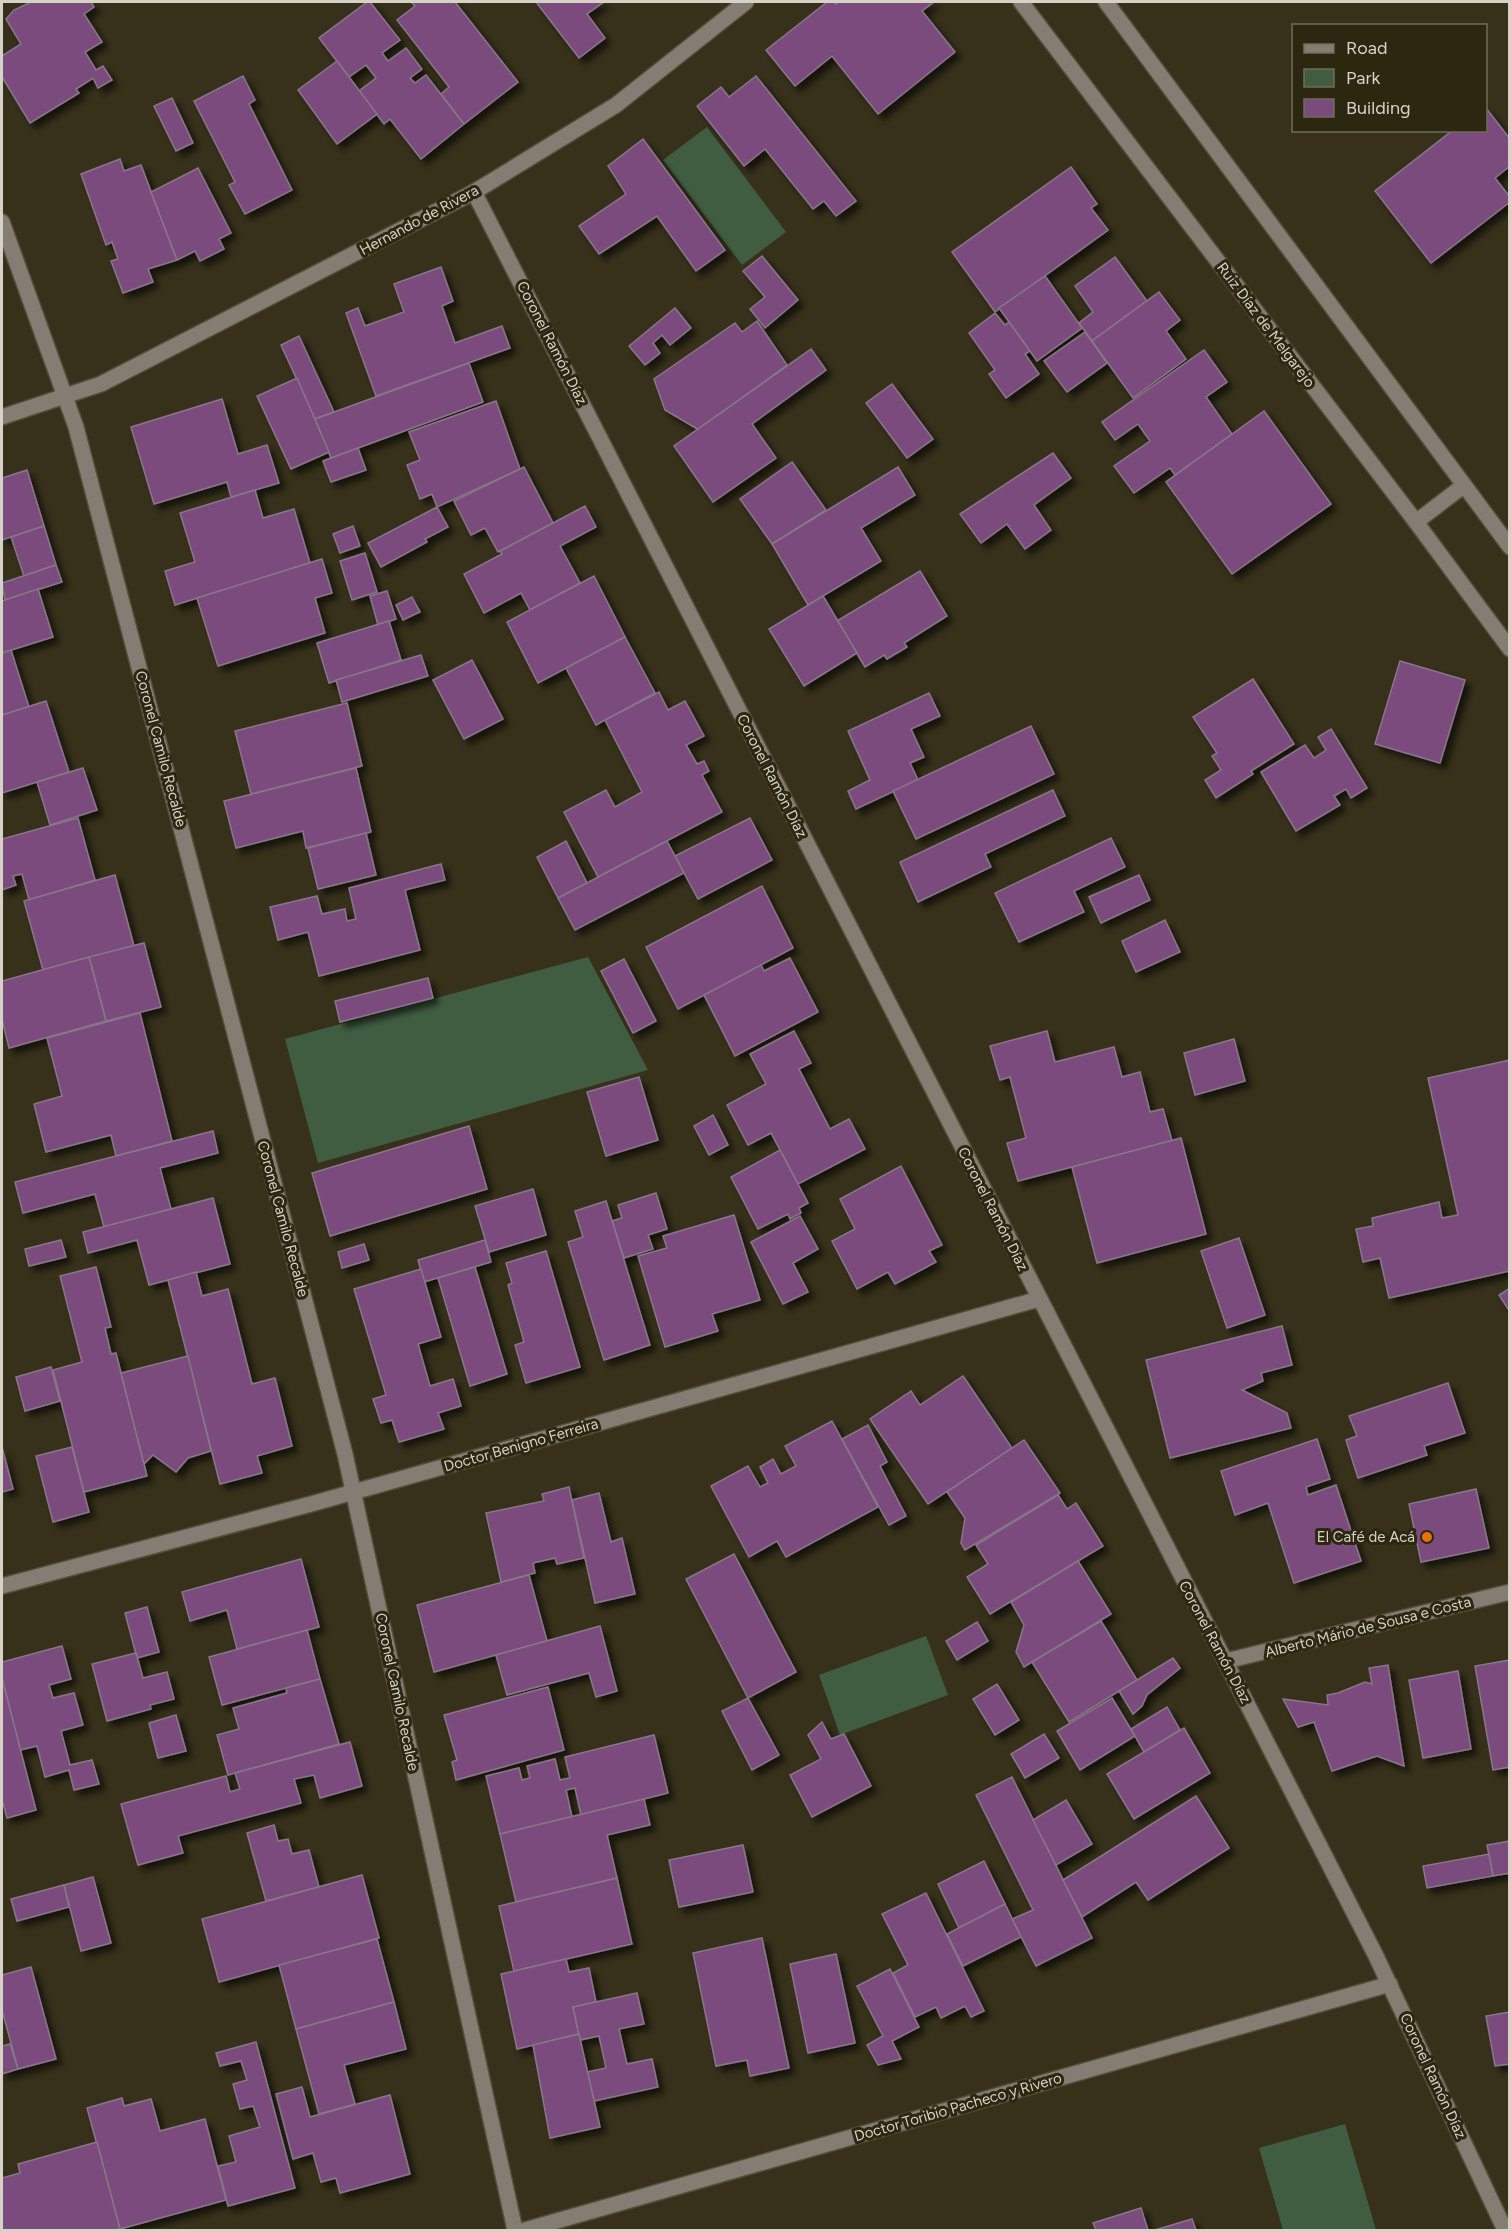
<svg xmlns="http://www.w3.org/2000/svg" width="1511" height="2232" viewBox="0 0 1511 2232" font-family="Figtree,sans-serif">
<defs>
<filter id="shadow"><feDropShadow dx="5.5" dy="5.5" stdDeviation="3" flood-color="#0009"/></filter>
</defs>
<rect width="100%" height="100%" fill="#37311b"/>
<!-- green -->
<g fill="#405d42">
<polygon points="707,127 786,232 742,265 663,160"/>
<polygon points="588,957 648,1070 318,1163 285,1039"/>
<polygon points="926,1636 948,1695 840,1735 819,1675"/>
<polygon points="1345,2124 1376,2230 1283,2230 1259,2148"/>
</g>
<!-- building -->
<g fill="#7a4c7c" stroke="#887689" stroke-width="1.5" filter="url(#shadow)">
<polygon points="31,2 91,2 94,7 84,14 102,42 85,52 96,70 103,66 112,80 98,88 93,78 76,89 79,93 30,123 2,77 2,56 21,44 6,19 14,10"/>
<polygon points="367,2 370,2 400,40 382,53 388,61 406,48 422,69 410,78 415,83 426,75 464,124 421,159 390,119 384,124 359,91 376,78 366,65 349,77 319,38"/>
<polygon points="411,2 455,2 518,82 464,124 441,94 449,87 397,20 415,6"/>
<polygon points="536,2 604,2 587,14 605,38 579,58"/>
<polygon points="827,2 834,2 836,4 839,2 934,2 922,11 955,52 878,114 832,56 795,86 766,50"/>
<polygon points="337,61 377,114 337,144 298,90"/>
<polygon points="243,76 255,100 249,104 292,190 245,214 229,185 235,182 194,101"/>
<polygon points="756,76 856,201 836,216 824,201 813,209 765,149 744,166 697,106 721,87 729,97"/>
<polygon points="172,98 193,143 176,151 154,106"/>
<polygon points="1486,108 1510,139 1510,166 1495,178 1510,197 1510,202 1431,263 1375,191 1453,130 1486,130"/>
<polygon points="643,139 725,250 696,271 657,216 599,254 579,226 626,194 608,166"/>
<polygon points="120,159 124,171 141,165 177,260 148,269 153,282 123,293 111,261 118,259 112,242 106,245 81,174"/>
<polygon points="1071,167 1097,204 1091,208 1108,230 995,312 952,252"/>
<polygon points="198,168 231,233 219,239 224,249 200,261 195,251 177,260 151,192"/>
<polygon points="762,256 798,300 765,328 750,309 765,297 743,271"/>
<polygon points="1115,257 1147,301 1092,341 1079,323 1093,312 1075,286"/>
<polygon points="441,267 453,301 442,306 455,343 502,326 510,348 376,396 346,313 358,308 365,326 404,312 394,284"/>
<polygon points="1045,276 1082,328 1037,361 999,308"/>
<polygon points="1159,292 1180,320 1166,331 1186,359 1133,398 1092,341"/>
<polygon points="675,308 691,328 670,345 662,335 653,343 660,353 645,365 629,346"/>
<polygon points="995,313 1005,325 1009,322 1030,351 1025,354 1039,374 1006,398 989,374 995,370 969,333"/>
<polygon points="757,321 787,365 699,430 665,410 654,379 735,323 742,332"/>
<polygon points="1085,332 1107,363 1067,392 1044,361"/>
<polygon points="299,336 334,412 315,419 281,345"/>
<polygon points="811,349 826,370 752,424 776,458 713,502 674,446"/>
<polygon points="1204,350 1227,382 1206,397 1232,434 1175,475 1170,468 1134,493 1114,466 1150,441 1138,424 1115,440 1102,422"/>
<polygon points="469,363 483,402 331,458 315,419"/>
<polygon points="297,378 329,452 291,469 257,396"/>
<polygon points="892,384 933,439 907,458 866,403"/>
<polygon points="222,399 238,454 267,445 279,483 231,497 227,482 154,504 131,427"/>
<polygon points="496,401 520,469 437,507 432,494 420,499 407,465 420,460 409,432"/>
<polygon points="1264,411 1331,504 1232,574 1166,482"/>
<polygon points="358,448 366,470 331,482 323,461"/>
<polygon points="1053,453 1071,478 1034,505 1051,530 1025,549 1007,524 981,543 960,514"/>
<polygon points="792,462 826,510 772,544 740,499"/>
<polygon points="524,467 553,523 498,552 485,528 471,535 454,501"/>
<polygon points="898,467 915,495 861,528 881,561 808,605 772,544"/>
<polygon points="27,470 44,526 2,540 2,478"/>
<polygon points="255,490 263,518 294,509 310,563 175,605 165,571 195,562 180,513"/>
<polygon points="585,506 596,527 560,546 580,583 530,610 521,593 484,613 464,574 502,554 500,551"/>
<polygon points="437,507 448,527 425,539 427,542 381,567 368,543"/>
<polygon points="44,526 56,565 24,576 11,537"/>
<polygon points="353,526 360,546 340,553 333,534"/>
<polygon points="365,553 377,592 352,600 340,561"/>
<polygon points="322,559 332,593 315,598 325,633 218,666 197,598"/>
<polygon points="56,565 62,582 5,600 2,583"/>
<polygon points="920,571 947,616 904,643 907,647 887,659 884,655 865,667 837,621"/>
<polygon points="594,576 625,637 538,683 507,622"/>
<polygon points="38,589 53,637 2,653 2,601"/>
<polygon points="387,591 396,619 378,625 370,596"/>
<polygon points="823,596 857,653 804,686 769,629"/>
<polygon points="412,597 420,612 403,620 396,605"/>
<polygon points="389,621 401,660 329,683 317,643"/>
<polygon points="625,637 655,693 596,725 566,668"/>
<polygon points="11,650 29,707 2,715 2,653"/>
<polygon points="421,655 428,676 342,702 336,680"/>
<polygon points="472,660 503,719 464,739 433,680"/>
<polygon points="1400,661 1465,680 1440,763 1375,744"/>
<polygon points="1253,679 1294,744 1251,771 1253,774 1216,798 1205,780 1221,770 1212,756 1217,753 1193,717"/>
<polygon points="659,692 668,710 685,701 704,736 686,745 697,764 704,761 709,771 702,775 722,812 598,877 564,812 606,790 615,807 642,792 605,720"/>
<polygon points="929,693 940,716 911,729 924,757 910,763 918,780 856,809 848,791 870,780 848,731"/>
<polygon points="46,701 69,772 2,793 2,715"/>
<polygon points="347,703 362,766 251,794 235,731"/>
<polygon points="1031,726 1054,774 916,839 893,791"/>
<polygon points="1331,729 1367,788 1351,798 1346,789 1334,796 1340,805 1296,831 1261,772 1305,745 1314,758 1326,750 1318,737"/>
<polygon points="83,768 97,810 50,825 37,782"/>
<polygon points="356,768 371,832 306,848 303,831 236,848 224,801"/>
<polygon points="1053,790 1065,816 985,854 991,867 918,902 900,862"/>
<polygon points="78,818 95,880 29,900 22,874 13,876 16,885 2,890 2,839"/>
<polygon points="750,818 772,860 698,899 675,856"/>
<polygon points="366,833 376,875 318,889 308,848"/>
<polygon points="1111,838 1125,867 1074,891 1084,912 1019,942 995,893"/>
<polygon points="566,841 587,883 558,898 537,857"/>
<polygon points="667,841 684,873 575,930 558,898"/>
<polygon points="441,864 445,880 405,890 420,950 319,976 308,932 278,940 270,907 317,896 322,914 345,909 347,921 356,919 349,888"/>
<polygon points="115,875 134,946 43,970 24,901"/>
<polygon points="1139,875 1150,900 1101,923 1089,897"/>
<polygon points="762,886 793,948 678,1009 646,947"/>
<polygon points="1165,920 1180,952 1136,972 1122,941"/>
<polygon points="144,943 161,1007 106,1021 89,957"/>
<polygon points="89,957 106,1021 9,1048 2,1019 2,981"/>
<polygon points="790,958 818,1012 735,1056 704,995 761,965 764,971"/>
<polygon points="624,959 656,1021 633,1033 601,971"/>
<polygon points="428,978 433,998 340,1022 335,1001"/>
<polygon points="140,1013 172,1141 116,1156 111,1135 46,1152 34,1104 62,1096 47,1038"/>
<polygon points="794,1031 811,1063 799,1069 830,1129 849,1119 865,1149 798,1184 771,1133 748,1145 727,1105 766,1084 750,1054"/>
<polygon points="1047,1031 1055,1062 1114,1047 1122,1077 1140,1072 1150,1112 1163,1109 1172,1141 1018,1181 1007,1143 1026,1138 1010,1077 1000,1080 990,1046"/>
<polygon points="1234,1039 1245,1081 1195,1095 1184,1053"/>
<polygon points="1510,1060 1510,1271 1389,1298 1380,1258 1363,1262 1356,1229 1373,1226 1372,1218 1439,1202 1442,1218 1458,1215 1428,1078"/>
<polygon points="639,1077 658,1140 606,1156 587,1092"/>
<polygon points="713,1115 728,1145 709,1155 694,1126"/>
<polygon points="469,1126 487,1189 330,1236 312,1173"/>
<polygon points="213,1131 218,1153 160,1168 171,1209 104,1227 95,1194 23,1213 15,1182"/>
<polygon points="1181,1138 1206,1234 1097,1263 1072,1167"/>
<polygon points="780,1150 808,1203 799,1208 801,1213 790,1219 788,1214 758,1229 731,1177"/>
<polygon points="901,1166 942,1245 929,1251 936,1262 895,1284 888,1272 857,1289 832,1241 855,1229 840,1199"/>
<polygon points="533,1189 546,1235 489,1252 475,1206"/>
<polygon points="656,1193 667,1229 648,1235 653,1249 624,1258 612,1221 622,1218 618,1205"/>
<polygon points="213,1198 230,1264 149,1285 137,1240 88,1253 83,1232"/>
<polygon points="606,1201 650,1345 604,1360 568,1242 583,1237 575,1211"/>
<polygon points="734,1215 760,1300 712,1314 718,1331 665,1347 638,1256 667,1248 663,1236"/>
<polygon points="800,1216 818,1249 793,1263 808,1292 783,1304 751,1242"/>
<polygon points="1239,1238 1265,1315 1227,1328 1201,1251"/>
<polygon points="61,1240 66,1257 29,1266 25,1249"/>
<polygon points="485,1240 491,1262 424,1282 418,1260"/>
<polygon points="364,1244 369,1260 342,1268 338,1252"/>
<polygon points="546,1251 580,1367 526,1383 515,1345 524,1342 508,1285 512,1283 506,1263"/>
<polygon points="96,1267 111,1327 105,1328 111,1354 116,1353 147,1476 84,1492 53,1370 82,1362 60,1276"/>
<polygon points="475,1267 507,1374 470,1386 438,1278"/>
<polygon points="421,1269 441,1337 418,1344 430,1386 453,1379 461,1406 438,1413 444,1429 399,1442 392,1420 381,1423 373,1399 386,1395 354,1289"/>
<polygon points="196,1272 202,1296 228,1289 252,1384 275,1378 292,1446 257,1456 262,1473 220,1484 168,1280"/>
<polygon points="1510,1288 1510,1312 1499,1295"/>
<polygon points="1282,1326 1292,1365 1261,1373 1263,1381 1242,1390 1287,1413 1291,1428 1170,1458 1146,1360"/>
<polygon points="188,1356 211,1451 188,1458 176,1472 153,1455 144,1464 121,1373"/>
<polygon points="51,1367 60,1401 25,1411 16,1377"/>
<polygon points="963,1376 1012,1448 928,1504 870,1419 911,1391 920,1405"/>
<polygon points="1448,1383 1465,1433 1424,1446 1427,1455 1358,1478 1346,1440 1357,1436 1349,1416"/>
<polygon points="832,1421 878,1507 786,1557 777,1541 749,1557 711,1486 748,1466 760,1487 768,1483 760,1467 773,1459 781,1474 796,1466 785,1446"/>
<polygon points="868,1425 887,1462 880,1466 906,1516 889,1525 842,1439"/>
<polygon points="1317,1439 1330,1479 1306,1487 1308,1495 1336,1485 1361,1561 1294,1583 1268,1503 1235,1515 1221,1471"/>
<polygon points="1024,1440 1060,1493 965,1550 961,1543 965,1518 947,1492"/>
<polygon points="2,1447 13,1489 2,1492"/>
<polygon points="72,1447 89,1512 53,1522 36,1456"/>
<polygon points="569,1487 584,1558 557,1564 555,1558 533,1563 535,1573 501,1582 486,1513 544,1501 542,1494"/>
<polygon points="1476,1489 1489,1548 1421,1562 1409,1504"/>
<polygon points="599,1493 611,1542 622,1538 635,1594 595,1603 572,1500"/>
<polygon points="1058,1495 1067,1509 1076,1503 1103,1546 990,1614 967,1577 988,1564 976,1545"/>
<polygon points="734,1554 796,1672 748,1698 686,1579"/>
<polygon points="301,1559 319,1627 237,1649 227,1610 190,1621 182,1592"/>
<polygon points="1078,1561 1111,1614 1024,1667 1016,1652 1024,1625 1011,1602"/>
<polygon points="529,1575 547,1641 434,1672 417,1605"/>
<polygon points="147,1607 159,1652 137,1658 125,1613"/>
<polygon points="1101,1621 1137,1680 1069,1722 1032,1662"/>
<polygon points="977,1622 988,1641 957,1660 946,1641"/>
<polygon points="600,1626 617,1691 596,1697 589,1673 507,1695 496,1655"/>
<polygon points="307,1630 320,1679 222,1705 209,1657"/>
<polygon points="62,1646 71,1679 49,1685 53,1698 74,1693 83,1725 61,1731 70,1765 92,1760 99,1784 74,1790 69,1770 45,1777 37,1746 20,1750 2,1679 2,1662"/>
<polygon points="136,1653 143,1678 167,1672 174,1699 150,1705 151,1709 107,1721 92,1664"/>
<polygon points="1173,1658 1180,1668 1147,1695 1142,1706 1133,1714 1119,1691"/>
<polygon points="1510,1660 1510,1767 1493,1770 1475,1666"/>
<polygon points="1388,1665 1404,1766 1377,1756 1332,1771 1314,1722 1298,1727 1283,1699 1328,1705 1327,1695 1338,1693 1365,1682 1372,1684 1369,1668"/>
<polygon points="1458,1671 1471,1749 1423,1758 1409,1680"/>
<polygon points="2,1678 36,1810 7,1818 3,1803 2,1803"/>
<polygon points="320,1679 339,1744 228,1775 217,1735 239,1729 233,1708 287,1693 286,1688"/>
<polygon points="997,1684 1019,1720 995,1735 973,1699"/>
<polygon points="548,1687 564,1750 456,1780 452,1762 457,1760 444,1715"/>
<polygon points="748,1698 779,1755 752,1770 722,1711"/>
<polygon points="1112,1698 1135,1736 1080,1770 1057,1731"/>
<polygon points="1167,1707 1180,1730 1144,1752 1131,1729"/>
<polygon points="176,1715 186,1751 158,1758 149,1723"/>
<polygon points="822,1722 831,1739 844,1734 871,1786 812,1817 790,1775 821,1759 808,1735"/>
<polygon points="1184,1728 1210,1773 1134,1819 1107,1774"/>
<polygon points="1044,1734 1059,1758 1025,1778 1011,1754"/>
<polygon points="654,1735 668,1793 581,1815 575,1788 566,1790 572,1817 500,1834 486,1776 519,1768 522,1780 530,1778 527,1766 555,1759 560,1780 570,1778 565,1757"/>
<polygon points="350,1742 362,1786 320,1798 314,1775 294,1779 301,1803 178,1836 183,1853 138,1865 121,1804 226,1776 230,1792 240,1789 235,1773"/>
<polygon points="1012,1777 1092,1938 1036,1966 1012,1919 1033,1910 976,1795"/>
<polygon points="1196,1796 1229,1848 1148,1900 1136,1882 1082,1917 1063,1880"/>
<polygon points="644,1799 650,1825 607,1835 617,1878 516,1902 500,1834"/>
<polygon points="1066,1800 1092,1844 1056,1865 1033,1820"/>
<polygon points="274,1825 278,1841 288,1839 292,1854 309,1850 319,1887 266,1901 247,1833"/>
<polygon points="1510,1841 1510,1873 1493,1876 1487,1845"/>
<polygon points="743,1845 753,1892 679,1907 669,1860"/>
<polygon points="1489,1854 1493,1876 1427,1888 1423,1866"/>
<polygon points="984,1861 1005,1904 959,1928 938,1884"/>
<polygon points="362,1875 379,1938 219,1982 202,1919"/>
<polygon points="93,1877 111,1943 81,1951 64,1885"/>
<polygon points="617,1878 632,1944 514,1971 499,1906"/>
<polygon points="64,1885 69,1907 17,1921 11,1899"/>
<polygon points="926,1893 984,2011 971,2017 965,2006 941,2018 936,2007 915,2017 893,1973 908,1965 882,1914"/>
<polygon points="1005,1904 1021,1937 963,1966 947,1934"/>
<polygon points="762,1938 789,2068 750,2076 747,2060 716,2066 693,1953"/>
<polygon points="377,1939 394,2002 296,2029 279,1965"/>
<polygon points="836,1954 855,2043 808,2053 790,1964"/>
<polygon points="566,1959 569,1972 589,1968 596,2002 573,2007 579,2034 517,2049 501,1974"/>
<polygon points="31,1967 56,2059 18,2069 2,2010 2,1975"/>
<polygon points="890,1969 919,2027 892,2041 901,2059 878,2065 867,2045 883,2036 857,1986"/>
<polygon points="637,1993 644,2024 619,2029 627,2064 652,2059 658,2087 594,2101 587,2072 606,2068 599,2036 580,2040 573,2007"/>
<polygon points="394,2002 406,2049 344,2065 355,2104 319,2114 296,2029"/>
<polygon points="1510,2012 1510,2064 1495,2066 1486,2016"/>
<polygon points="579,2034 600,2127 550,2138 533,2045"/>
<polygon points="256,2042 295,2188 228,2206 218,2166 236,2162 229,2136 260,2127 253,2106 240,2109 233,2084 247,2080 241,2061 220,2066 216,2053"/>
<polygon points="10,2044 18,2069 2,2074 2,2046"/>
<polygon points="302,2087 310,2117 390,2095 410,2174 340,2193 336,2178 321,2182 313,2153 293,2159 276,2094"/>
<polygon points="122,2098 124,2106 151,2099 160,2131 205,2119 226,2200 120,2229 87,2108"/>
<polygon points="97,2142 120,2229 113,2230 2,2230 2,2178 20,2173 18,2164"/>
<polygon points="1141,2208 1148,2230 1096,2230 1093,2223"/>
<polygon points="1192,2219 1196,2230 1155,2230"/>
</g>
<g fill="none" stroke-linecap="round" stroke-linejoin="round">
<!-- minor casing -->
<g stroke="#544e3a" stroke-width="18">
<g id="minor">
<polyline points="1021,2 1416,522 1510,649"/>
<polyline points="1106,2 1510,547"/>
<polyline points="474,192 1375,1954 1505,2230"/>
<polyline points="2,222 76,427 345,1454 515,2230"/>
<polyline points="2,417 101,384 474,192 616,105 746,2"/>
<polyline points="1416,522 1463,486"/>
<polyline points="2,1586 311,1504 1039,1299"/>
<polyline points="1226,1661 1510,1592"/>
<polyline points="525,2230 1390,1984"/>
</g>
</g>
<!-- minor -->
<use href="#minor" stroke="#847d74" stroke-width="15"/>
</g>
<!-- markers -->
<circle fill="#e8710a" stroke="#2c2711" stroke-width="2" cx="1427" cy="1537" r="6"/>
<g text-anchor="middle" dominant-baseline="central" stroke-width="6" stroke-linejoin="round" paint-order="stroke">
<!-- street labels -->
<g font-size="15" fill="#d6d3c6" stroke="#2c2711">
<text transform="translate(419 220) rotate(-28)">Hernando de Rivera</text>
<text transform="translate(1266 325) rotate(53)">Ruiz Díaz de Melgarejo</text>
<text transform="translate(552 343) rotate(63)">Coronel Ramón Díaz</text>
<text transform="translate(161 749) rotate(75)">Coronel Camilo Recalde</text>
<text transform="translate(772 776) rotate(63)">Coronel Ramón Díaz</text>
<text transform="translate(993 1209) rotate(63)">Coronel Ramón Díaz</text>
<text transform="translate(283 1219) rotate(75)">Coronel Camilo Recalde</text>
<text transform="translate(521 1445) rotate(-16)">Doctor Benigno Ferreira</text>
<text transform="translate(1368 1627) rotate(-14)">Alberto Mário de Sousa e Costa</text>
<text transform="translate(1215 1642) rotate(62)">Coronel Ramón Díaz</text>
<text transform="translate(397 1692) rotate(78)">Coronel Camilo Recalde</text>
<text transform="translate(1433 2076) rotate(65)">Coronel Ramón Díaz</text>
<text transform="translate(958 2107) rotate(-16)">Doctor Toribio Pacheco y Rivero</text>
</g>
<!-- poi labels -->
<g font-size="15" fill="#d6d3c6" stroke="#2c2711" text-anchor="end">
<text x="1415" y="1537">El Café de Acá</text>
</g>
</g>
<!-- border -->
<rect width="1511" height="2232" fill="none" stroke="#d6d3c6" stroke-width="6"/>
<!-- legend -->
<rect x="1292" y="24" width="195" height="108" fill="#2c2711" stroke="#706c59" stroke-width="1.5"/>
<rect x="1304" y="44" width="30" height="9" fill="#847d74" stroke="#706c59" stroke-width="1.5"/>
<text x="1346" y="54" font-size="18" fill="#d6d3c6">Road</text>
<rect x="1304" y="69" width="30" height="18" fill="#405d42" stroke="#706c59" stroke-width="1.5"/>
<text x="1346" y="84" font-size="18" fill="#d6d3c6">Park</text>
<rect x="1304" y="99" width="30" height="18" fill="#7a4c7c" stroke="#706c59" stroke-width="1.5"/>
<text x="1346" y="114" font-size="18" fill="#d6d3c6">Building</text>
</svg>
